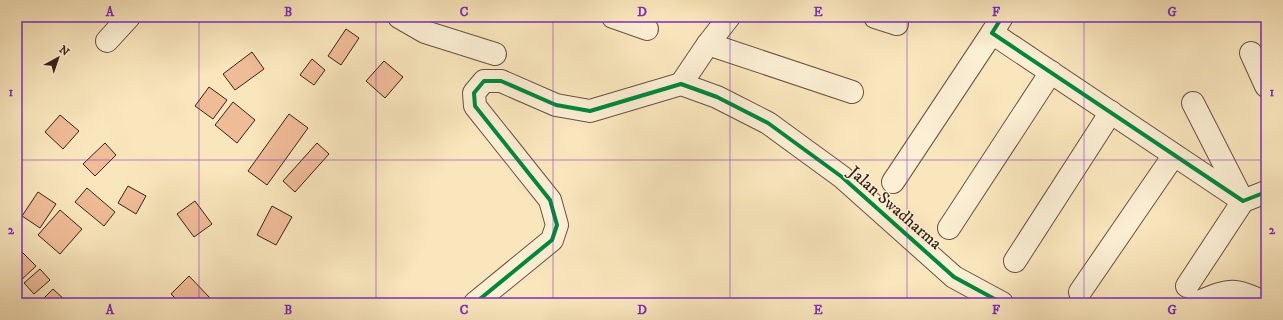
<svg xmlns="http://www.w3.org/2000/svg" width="1283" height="320" viewBox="0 0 1283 320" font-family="'IM FELL DW Pica',serif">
<rect width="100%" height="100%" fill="#fae6bd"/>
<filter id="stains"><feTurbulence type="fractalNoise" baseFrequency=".005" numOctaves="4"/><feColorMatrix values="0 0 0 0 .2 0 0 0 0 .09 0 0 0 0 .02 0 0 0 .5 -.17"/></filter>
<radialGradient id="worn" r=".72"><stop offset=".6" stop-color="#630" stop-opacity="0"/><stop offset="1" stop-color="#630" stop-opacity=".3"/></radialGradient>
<!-- building -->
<g fill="#f0bc98" stroke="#362217">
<polygon points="346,29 359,38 341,65 328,56"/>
<polygon points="252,52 264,69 235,90 223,74"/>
<polygon points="312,59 325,70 314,85 300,75"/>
<polygon points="384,61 403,77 385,98 366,81"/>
<polygon points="209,87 227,100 213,119 195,106"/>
<polygon points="233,102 255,120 237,143 215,125"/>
<polygon points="289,114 308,128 267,185 248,171"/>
<polygon points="60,115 79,131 63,149 45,132"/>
<polygon points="105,143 116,155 95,176 83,164"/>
<polygon points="317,143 329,154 295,192 283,181"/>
<polygon points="128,186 146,196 136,214 118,203"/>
<polygon points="87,188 115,212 104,226 75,202"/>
<polygon points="38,192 56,204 40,228 22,216"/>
<polygon points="195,201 212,224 194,237 177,214"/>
<polygon points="272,206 292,217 276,245 257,235"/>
<polygon points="60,210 82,229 60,254 38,235"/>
<polygon points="17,247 36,266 17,284"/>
<polygon points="40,269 50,280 34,294 24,283"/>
<polygon points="189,276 210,298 205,303 180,303 171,294"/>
<polygon points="53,289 66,301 64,303 39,303"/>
</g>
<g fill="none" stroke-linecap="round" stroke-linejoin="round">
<!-- minor casing -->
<g stroke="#675340" stroke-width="24">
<g id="minor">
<polyline points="399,17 425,32 495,54"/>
<polyline points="613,17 647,29"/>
<polyline points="875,17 897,24"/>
<polyline points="1002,17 992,33 1243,201 1266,192"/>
<polyline points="107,41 129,17"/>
<polyline points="708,44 852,92"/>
<polyline points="1251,53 1266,86"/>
<polyline points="681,84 708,44 729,17"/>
<polyline points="893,182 992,33"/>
<polyline points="949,228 1051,72"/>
<polyline points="1015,261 1111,112"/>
<polyline points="1187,286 1243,201 1193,103"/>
<polyline points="1080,292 1174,155"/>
<polyline points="475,303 552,240 557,225 550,200 475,106 474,93 484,81 501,81 556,105 590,111 681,84 717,97 768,123 842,177 954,277 1002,303"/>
<path d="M 1196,303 C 1228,290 1233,286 1265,303"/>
</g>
</g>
<!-- minor -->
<use href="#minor" stroke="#fcefd4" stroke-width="22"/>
<!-- cycleway casing -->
<g stroke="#fcefd4" stroke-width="6">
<g id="cycleway">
<polyline points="1002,17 992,33 1243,201 1266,192"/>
<polyline points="475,303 552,240 557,225 550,200 475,106 474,93 484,81 501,81 556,105 590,111 681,84 717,97 768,123 842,177 954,277 1002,303"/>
</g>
</g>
<!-- cycleway -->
<use href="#cycleway" stroke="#00873e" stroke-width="4"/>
</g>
<!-- grid -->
<path fill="none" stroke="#7b2cbf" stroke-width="1" stroke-opacity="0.55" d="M 199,17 L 199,303M 376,17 L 376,303M 553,17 L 553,303M 730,17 L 730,303M 907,17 L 907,303M 1084,17 L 1084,303M 17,160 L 1266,160"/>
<g text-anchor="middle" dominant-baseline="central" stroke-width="3" stroke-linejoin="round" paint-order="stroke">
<!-- street labels -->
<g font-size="17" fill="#362217" stroke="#fcefd4">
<text transform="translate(895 208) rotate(41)">Jalan Swadharma</text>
</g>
</g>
<!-- margin -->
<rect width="1283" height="320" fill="none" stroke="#fae6bd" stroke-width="44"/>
<!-- north arrow -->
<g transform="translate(58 58) rotate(40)" stroke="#fcefd4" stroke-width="3" paint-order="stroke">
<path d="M0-3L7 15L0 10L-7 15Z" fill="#362217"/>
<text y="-6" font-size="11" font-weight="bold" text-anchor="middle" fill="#362217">N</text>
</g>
<rect x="22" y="22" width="1239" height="276" fill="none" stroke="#7b2cbf" stroke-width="1.5"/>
<g font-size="13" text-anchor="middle" font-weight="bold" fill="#7b2cbf">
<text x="110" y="16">A</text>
<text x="288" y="16">B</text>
<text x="464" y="16">C</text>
<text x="642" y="16">D</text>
<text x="818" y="16">E</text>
<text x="996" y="16">F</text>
<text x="1172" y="16">G</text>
<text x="11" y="96">1</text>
<text x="1272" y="96">1</text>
<text x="11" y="234">2</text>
<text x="1272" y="234">2</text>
<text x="110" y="314">A</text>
<text x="288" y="314">B</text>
<text x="464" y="314">C</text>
<text x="642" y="314">D</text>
<text x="818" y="314">E</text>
<text x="996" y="314">F</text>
<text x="1172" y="314">G</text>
</g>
<rect width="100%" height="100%" filter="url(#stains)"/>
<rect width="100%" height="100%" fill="url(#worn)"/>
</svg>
